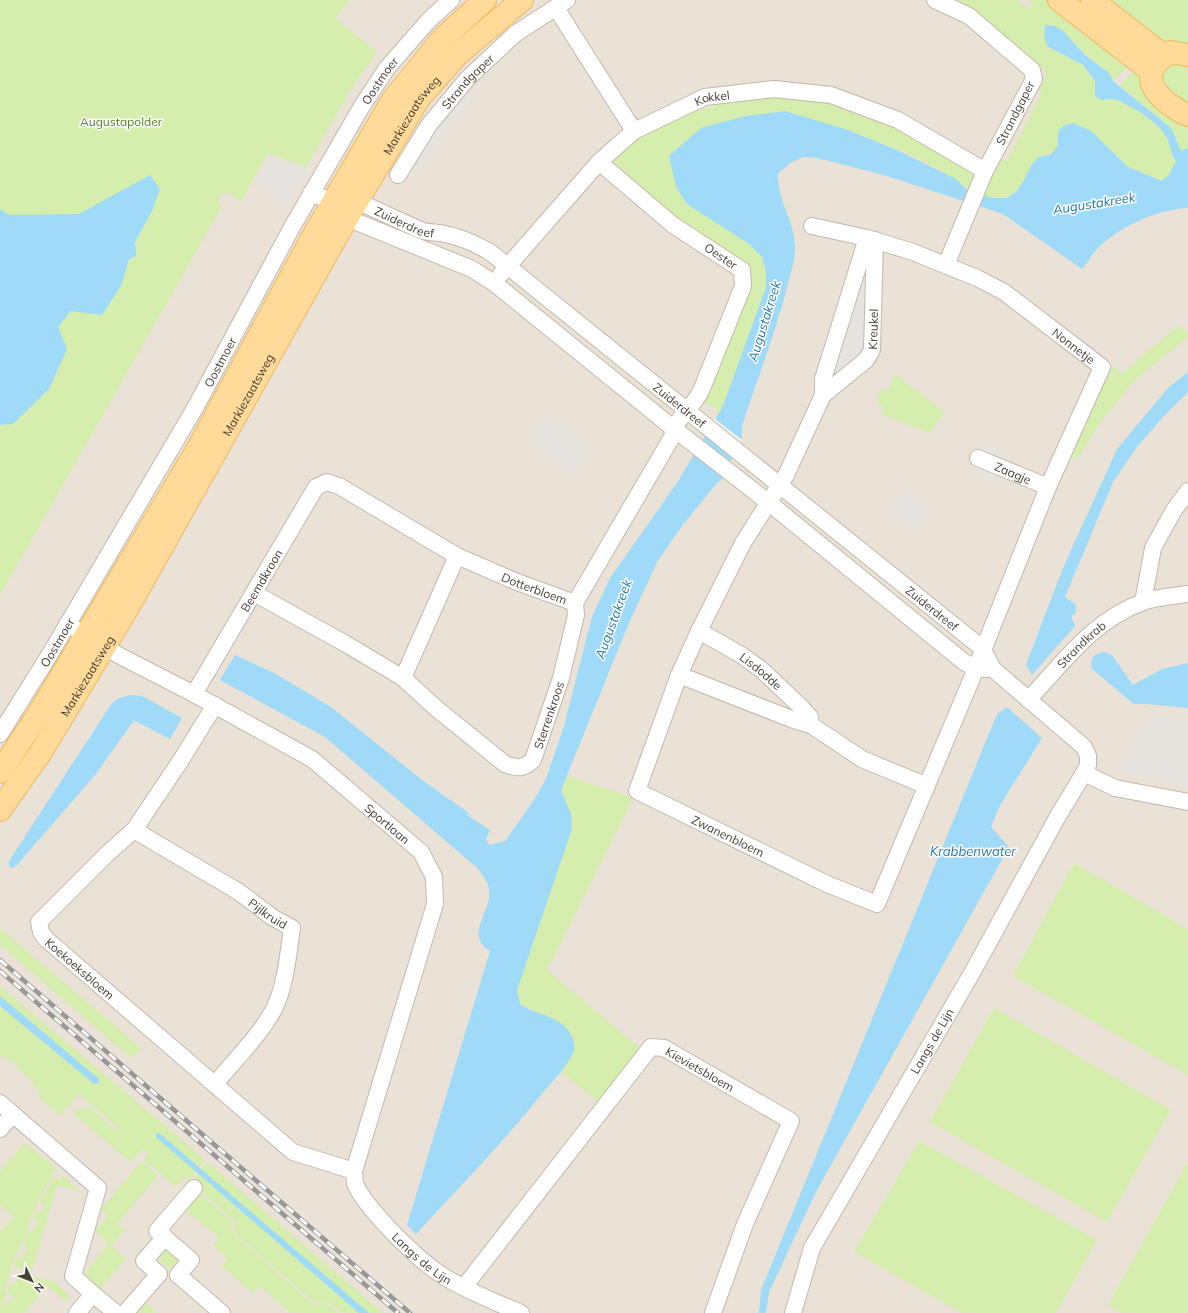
<svg xmlns="http://www.w3.org/2000/svg" width="1188" height="1313" viewBox="0 0 1188 1313" font-family="Mulish,sans-serif">
<rect width="100%" height="100%" fill="#f6f1e8"/>
<!-- residential -->
<polygon fill="#eae2d6" points="341,0 1188,0 1188,1313 0,1313 0,588 317,22"/>
<!-- green -->
<g fill="#d5eead">
<polygon points="0,0 350,0 335,18 377,52 356,81 306,167 268,153 241,201 229,193 224,193 218,200 221,208 0,595"/>
<path d="M 956,0 L 1017,0 L 1028,9 L 1032,4 L 1028,0 L 1048,0 L 1130,64 L 1113,81 C 1104,64 1084,57 1073,41 L 1047,46 L 1083,65 L 1095,81 L 1095,89 L 1101,100 C 1105,100 1110,98 1113,99 C 1127,102 1156,121 1164,133 C 1171,141 1169,153 1176,161 L 1169,175 L 1162,181 L 1128,167 L 1091,131 L 1058,132 C 1059,161 1047,149 1035,162 C 1030,167 1027,175 1024,181 C 1013,199 999,200 981,195 L 999,158 L 1007,161 L 1042,93 L 1039,89 L 1046,77 L 1045,71 L 970,7 Z"/>
<polygon points="1101,0 1188,0 1188,46 1162,44"/>
<polygon points="1169,61 1188,61 1188,106 1162,89 1160,74"/>
<polygon points="1137,68 1188,121 1188,148 1181,151 1171,128 1120,86"/>
<path d="M 774,97 L 829,99 L 895,124 L 976,171 L 968,191 C 940,163 885,145 848,130 L 687,204 C 703,214 756,243 763,259 C 767,268 766,277 766,287 L 723,406 L 718,415 L 717,409 L 704,401 L 748,281 L 613,161 L 640,137 L 682,116 L 721,104 Z"/>
<polygon points="1178,326 1188,332 1188,337 1137,378 1098,425 1079,457 1067,460 1102,377 1113,367 1116,368 1121,374"/>
<polygon points="894,373 944,412 930,433 881,414 883,408 878,403 878,394 882,390 889,390"/>
<path d="M 568,776 L 633,798 L 547,970 L 643,1051 L 600,1103 L 560,1071 L 567,1063 L 535,1011 L 520,1003 C 515,992 520,982 523,970 L 572,829 L 571,814 L 561,790 Z"/>
<polygon points="1074,863 1188,929 1188,1075 1013,976"/>
<polygon points="0,928 128,1037 141,1049 131,1058 0,945"/>
<polygon points="0,986 205,1160 190,1178 193,1181 191,1183 184,1177 175,1186 143,1159 148,1154 142,1149 130,1162 74,1114 80,1107 84,1111 88,1106 116,1131 119,1129 79,1094 60,1115 37,1095 40,1091 33,1084 34,1082 18,1069 19,1067 11,1060 9,1061 1,1055 0,1056"/>
<polygon points="994,1008 1171,1110 1107,1222 930,1122"/>
<polygon points="919,1141 1097,1240 1056,1313 962,1313 854,1252"/>
<polygon points="25,1143 56,1168 30,1217 26,1235 14,1258 4,1291 7,1294 1,1305 3,1307 7,1300 12,1303 14,1297 9,1294 8,1291 10,1282 15,1284 19,1272 58,1283 58,1285 70,1296 65,1301 47,1286 24,1313 0,1313 0,1232 14,1217 0,1205 0,1171"/>
<polygon points="142,1161 158,1176 117,1224 125,1230 111,1246 126,1259 98,1291 82,1276 109,1244 95,1231 108,1216 101,1209"/>
<polygon points="207,1162 383,1313 341,1313 328,1302 314,1302 236,1235 234,1221 194,1185 197,1180 194,1177"/>
<polygon points="1188,1162 1188,1313 1122,1313 1108,1305"/>
<polygon points="63,1175 79,1191 57,1185 32,1271 14,1266 17,1256 22,1258 27,1247 23,1244 28,1235 29,1230 34,1231 38,1219 32,1217 37,1210 42,1212 45,1206 40,1204 54,1176 59,1180"/>
<polygon points="200,1194 230,1220 234,1235 313,1304 327,1304 338,1313 291,1313 260,1286 253,1293 222,1266 228,1259 213,1245 219,1238 186,1210"/>
<polygon points="167,1249 180,1258 170,1269 159,1260 160,1256"/>
<polygon points="144,1301 157,1313 133,1313"/>
</g>
<!-- parking -->
<g fill="#e7e4e0">
<polygon points="465,91 473,98 460,114 422,167 413,161 429,136"/>
<polygon points="269,157 310,171 297,188 287,207 272,200 277,192 256,182"/>
<polygon points="862,265 870,273 869,350 839,379 830,364"/>
<polygon points="548,414 591,448 572,476 530,443 536,435 533,432"/>
<polygon points="984,444 1006,454 993,482 972,473"/>
<polygon points="907,490 930,510 912,532 888,512"/>
<polygon points="1155,713 1188,721 1188,789 1116,770"/>
<polygon points="13,1122 85,1184 82,1188 10,1125"/>
<polygon points="85,1198 89,1200 66,1283 76,1291 73,1295 60,1284"/>
</g>
<!-- water -->
<g fill="#9fdaf8">
<path d="M 1045,25 L 1055,26 L 1063,31 L 1085,55 L 1109,73 L 1113,81 L 1171,128 L 1181,151 L 1188,148 L 1188,208 C 1156,210 1123,225 1099,247 C 1093,253 1088,262 1082,269 L 1003,214 L 884,175 L 817,158 L 803,157 L 790,163 L 778,174 C 777,199 794,220 795,245 C 796,258 791,271 788,284 C 776,332 757,379 742,426 L 742,437 L 722,479 L 716,484 L 682,526 L 657,562 L 629,623 L 561,790 L 571,814 L 572,829 L 517,990 L 520,1004 C 537,1016 566,1016 573,1040 C 575,1045 575,1050 572,1055 C 564,1070 551,1083 540,1096 C 502,1144 458,1188 416,1234 L 407,1225 L 490,951 C 463,934 493,912 489,889 C 488,880 481,873 476,867 L 325,737 L 220,680 L 235,655 L 276,674 L 331,707 L 422,780 L 473,816 L 464,813 L 490,830 L 486,839 L 489,845 L 505,841 L 532,803 L 546,779 L 564,726 L 592,617 L 610,578 L 677,483 L 723,406 L 766,287 L 766,272 L 762,257 L 749,244 L 687,204 L 676,187 L 669,156 L 701,128 L 745,116 L 785,111 L 848,130 L 899,151 L 956,179 L 968,191 L 993,198 L 1007,198 L 1016,192 L 1023,182 L 1032,164 L 1039,157 L 1050,155 L 1054,151 L 1058,145 L 1058,132 L 1063,126 L 1073,123 L 1091,131 L 1128,167 L 1162,181 L 1169,175 L 1176,161 C 1169,153 1171,141 1164,133 C 1156,121 1127,102 1113,99 C 1110,98 1105,100 1101,100 L 1095,96 L 1095,81 L 1083,65 L 1047,46 L 1044,36 Z"/>
<polygon points="150,175 160,189 151,213 135,242 136,256 129,259 122,284 102,315 71,311 58,327 67,349 49,389 13,424 0,425 0,209 9,215 79,214"/>
<polygon points="1188,372 1188,392 1162,418 1137,447 1113,482 1065,597 1076,605 1076,613 1071,616 1075,626 1032,675 1026,665 1063,568 1117,449 1168,388"/>
<path d="M 1104,652 L 1112,655 L 1133,685 L 1162,669 L 1188,663 L 1188,708 L 1146,704 L 1134,704 L 1092,669 C 1089,659 1094,653 1104,652 Z"/>
<polygon points="130,695 142,696 182,718 170,739 135,721 133,722 95,775 17,865 12,868 9,866 9,861 112,703 119,698"/>
<polygon points="1007,707 1042,738 999,807 991,827 1009,847 817,1190 769,1292 766,1313 759,1313 761,1290 997,714"/>
<polygon points="0,996 99,1079 99,1083 94,1084 0,1006"/>
<polygon points="156,1133 159,1133 369,1313 359,1313 156,1137"/>
</g>
<!-- pier -->
<polygon fill="#f6f1e8" points="714,418 742,440 736,454 707,431"/>
<g fill="none" stroke-linecap="round" stroke-linejoin="round">
<!-- street casing -->
<g stroke="#c2b8aa" stroke-width="18">
<g id="street">
<polyline points="935,0 969,16 1032,70 1034,79 985,171 946,265"/>
<polyline points="556,8 634,131"/>
<path id="s1" d="M 398,175 L 429,125 L 467,79 L 515,34 L 567,0"/>
<path id="s2" d="M 311,193 L 333,202 L 357,201 L 420,230 C 428,233 436,232 445,234 C 461,237 476,244 490,252 L 982,648 L 993,669 L 1084,747 L 1088,756 L 1088,765 L 1084,773 L 1058,816 L 972,973 L 812,1248 L 793,1313"/>
<polyline points="340,210 347,218 472,269 494,283 673,428 768,502 964,662 976,668 986,669"/>
<path id="s3" d="M 812,226 L 867,238 L 913,252 L 977,278 L 1004,292 L 1102,367 L 1048,487 L 972,678 L 877,904 L 827,884 L 637,791 L 679,675 L 699,631 L 743,543 L 786,475 L 823,395 L 823,379 L 867,238"/>
<path id="s4" d="M 501,274 L 599,162 L 634,131 L 705,97 L 774,89 L 831,95 L 898,120 L 985,171"/>
<path id="s5" d="M 823,395 L 866,360 L 872,350 L 875,240"/>
<path id="s6" d="M 978,458 L 1048,487"/>
<path id="s7" d="M 254,593 L 346,644 L 403,678 L 437,709 L 505,764 C 518,769 523,769 533,760 L 561,678 L 576,615 L 575,603"/>
<polyline points="1143,602 1153,548 1174,510 1188,491"/>
<path id="s8" d="M 67,624 L 120,656 L 194,694 L 312,759 L 421,852 L 434,877 L 435,904 L 354,1171 C 355,1176 354,1182 356,1186 C 370,1213 418,1260 443,1276 C 467,1291 495,1302 521,1313"/>
<path id="s9" d="M 699,631 L 743,656 L 763,671 L 801,707 L 810,717 L 811,725"/>
<polyline points="679,675 794,720 811,725 862,759 927,786"/>
<polyline points="403,678 457,556"/>
<path id="s10" d="M 194,694 L 316,487 L 327,482 L 339,486 L 457,556 L 517,582 L 575,603 L 672,437 C 674,420 693,407 701,391 L 743,286 L 742,270 L 673,225 L 599,162"/>
<path id="s11" d="M 1028,700 C 1063,663 1093,620 1143,602 C 1156,597 1174,596 1188,594"/>
<path id="s12" d="M 215,705 L 181,760 L 134,830 L 107,854 L 39,922 L 41,932 L 46,939 L 293,1152 L 354,1171"/>
<path id="s13" d="M 0,734 L 50,654 L 195,408 L 292,227 L 362,106 L 387,68 L 429,20 L 451,0"/>
<polyline points="1084,773 1115,788 1188,802"/>
<path id="s14" d="M 134,830 L 239,892 L 272,917 L 292,928 C 288,955 286,984 274,1009 C 261,1034 233,1062 215,1084"/>
<polyline points="0,1103 98,1188 73,1276 93,1294 77,1313"/>
<polyline points="0,1129 13,1114"/>
<polyline points="194,1188 157,1231 191,1260 178,1275 222,1313"/>
<path id="s15" d="M 464,1287 L 651,1047 L 664,1048 L 791,1121 L 745,1224 L 713,1313"/>
<polyline points="93,1294 116,1313"/>
<polyline points="125,1313 159,1274 144,1261 165,1237"/>
</g>
</g>
<!-- primary casing -->
<g stroke="#f0b85c" stroke-width="24">
<g id="primary">
<polyline points="1059,0 1151,71"/>
<polyline points="1092,0 1164,56"/>
<path d="M 1188,55 L 1170,52 C 1145,68 1145,86 1169,104 C 1175,108 1181,113 1188,115"/>
<polyline points="0,772 38,715 200,445 312,238 392,101 442,39 485,0"/>
<path id="s16" d="M 0,810 L 41,752 L 126,611 L 347,218 L 419,98 L 457,55 L 522,0"/>
</g>
</g>
<!-- street -->
<use href="#street" stroke="#fff" stroke-width="16"/>
<!-- primary -->
<use href="#primary" stroke="#ffda98" stroke-width="22"/>
<!-- rail casing -->
<g stroke="#989898" stroke-width="4.5">
<g id="rail">
<polyline points="0,960 410,1313"/>
<polyline points="0,971 398,1313"/>
</g>
</g>
<!-- rail -->
<use href="#rail" stroke="#fff" stroke-width="3" stroke-dasharray="9" stroke-linecap="butt"/>
</g>
<g text-anchor="middle" dominant-baseline="central" stroke-width="3" stroke-linejoin="round" paint-order="stroke">
<!-- street labels -->
<g font-size="12" fill="#4a4136" stroke="#fff">
<text stroke="none"><textPath href="#s13" startOffset="756">Oostmoer</textPath></text>
<text stroke="none"><textPath href="#s1" startOffset="117">Strandgaper</textPath></text>
<text stroke="none"><textPath href="#s4" startOffset="281">Kokkel</textPath></text>
<text transform="translate(1015 113) rotate(-63)">Strandgaper</text>
<text stroke="none"><textPath href="#s16" startOffset="808">Markiezaatsweg</textPath></text>
<text stroke="none"><textPath href="#s2" startOffset="100">Zuiderdreef</textPath></text>
<text transform="translate(721 256) rotate(34)">Oester</text>
<text stroke="none"><textPath href="#s5" startOffset="88">Kreukel</textPath></text>
<text stroke="none"><textPath href="#s3" startOffset="292">Nonnetje</textPath></text>
<text stroke="none"><textPath href="#s13" startOffset="432">Oostmoer</textPath></text>
<text stroke="none"><textPath href="#s16" startOffset="484">Markiezaatsweg</textPath></text>
<text stroke="none"><textPath href="#s2" startOffset="435">Zuiderdreef</textPath></text>
<text stroke="none"><textPath href="#s6" startOffset="38">Zaagje</textPath></text>
<text stroke="none"><textPath href="#s10" startOffset="132">Beemdkroon</textPath></text>
<text stroke="none"><textPath href="#s10" startOffset="486">Dotterbloem</textPath></text>
<text stroke="none"><textPath href="#s2" startOffset="759">Zuiderdreef</textPath></text>
<text stroke="none"><textPath href="#s13" startOffset="108">Oostmoer</textPath></text>
<text stroke="none"><textPath href="#s11" startOffset="77">Strandkrab</textPath></text>
<text stroke="none"><textPath href="#s9" startOffset="74">Lisdodde</textPath></text>
<text stroke="none"><textPath href="#s16" startOffset="160">Markiezaatsweg</textPath></text>
<text stroke="none"><textPath href="#s7" startOffset="383">Sterrenkroos</textPath></text>
<text stroke="none"><textPath href="#s8" startOffset="379">Sportlaan</textPath></text>
<text transform="translate(728 836) rotate(26)">Zwanenbloem</text>
<text stroke="none"><textPath href="#s14" startOffset="158">Pijlkruid</textPath></text>
<text stroke="none"><textPath href="#s12" startOffset="345">Koekoeksbloem</textPath></text>
<text transform="translate(932 1041) rotate(-60)">Langs de Lijn</text>
<text stroke="none"><textPath href="#s15" startOffset="359">Kievietsbloem</textPath></text>
<text stroke="none"><textPath href="#s8" startOffset="871">Langs de Lijn</textPath></text>
</g>
<!-- park labels -->
<g font-size="12" fill="#4e8322" stroke="#fff">
<text x="121" y="121">Augustapolder</text>
</g>
<!-- water labels -->
<g font-size="13" font-style="italic" fill="#2079a7" stroke="#fff">
<text transform="translate(1094 203) rotate(-9)">Augustakreek</text>
<text transform="translate(764 321) rotate(-73)">Augustakreek</text>
<text transform="translate(613 619) rotate(-70)">Augustakreek</text>
<text x="973" y="851">Krabbenwater</text>
</g>
</g>
<!-- north arrow -->
<g transform="translate(32 1281) rotate(133)" stroke="#ffffff" stroke-width="3" paint-order="stroke">
<path d="M0-3L7 15L0 10L-7 15Z" fill="#4a4136"/>
<text y="-6" font-size="11" font-weight="bold" text-anchor="middle" fill="#4a4136">N</text>
</g>
</svg>
